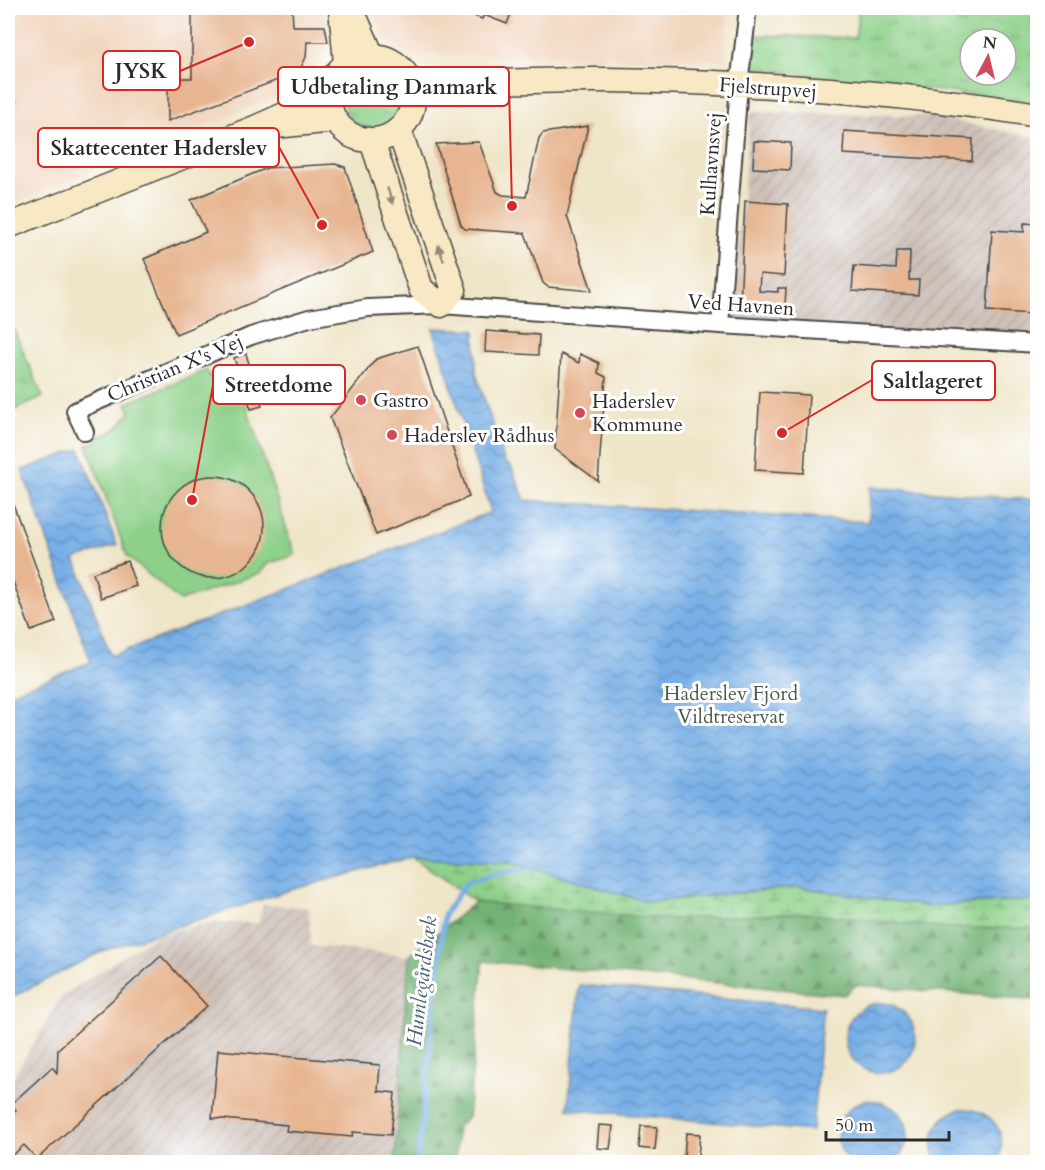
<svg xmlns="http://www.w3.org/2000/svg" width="1045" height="1170" viewBox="0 0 1045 1170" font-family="Cardo,serif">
<defs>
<pattern id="industrial-furrows" width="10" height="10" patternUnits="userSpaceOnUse" patternTransform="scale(1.5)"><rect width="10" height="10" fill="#cec1ba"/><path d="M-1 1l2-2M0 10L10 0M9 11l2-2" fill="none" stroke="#b1a6a0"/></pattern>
<pattern id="grass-tufts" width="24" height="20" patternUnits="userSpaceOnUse" patternTransform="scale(1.5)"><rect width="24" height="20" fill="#8dd089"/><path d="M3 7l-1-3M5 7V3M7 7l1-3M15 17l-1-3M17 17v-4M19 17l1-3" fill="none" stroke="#73a970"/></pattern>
<pattern id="forest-firs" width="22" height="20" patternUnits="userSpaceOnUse" patternTransform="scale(1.5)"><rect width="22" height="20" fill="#72b275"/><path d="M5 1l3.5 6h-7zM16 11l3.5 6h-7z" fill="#5e9160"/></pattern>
<pattern id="wetland-marsh" width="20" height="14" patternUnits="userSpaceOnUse" patternTransform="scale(1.5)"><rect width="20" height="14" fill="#8dd089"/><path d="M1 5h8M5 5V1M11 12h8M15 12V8" fill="none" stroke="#73a970"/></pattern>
<pattern id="water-waves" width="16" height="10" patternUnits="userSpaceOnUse" patternTransform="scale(1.5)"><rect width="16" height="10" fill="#77afe6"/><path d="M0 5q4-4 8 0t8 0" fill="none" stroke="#628fbb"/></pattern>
</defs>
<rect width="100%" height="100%" fill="#fff"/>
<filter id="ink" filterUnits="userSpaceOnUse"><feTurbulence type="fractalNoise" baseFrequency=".0167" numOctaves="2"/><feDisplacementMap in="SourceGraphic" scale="12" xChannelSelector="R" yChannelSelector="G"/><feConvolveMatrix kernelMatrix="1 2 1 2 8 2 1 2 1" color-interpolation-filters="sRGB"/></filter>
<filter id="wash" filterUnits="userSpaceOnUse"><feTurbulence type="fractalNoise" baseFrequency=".008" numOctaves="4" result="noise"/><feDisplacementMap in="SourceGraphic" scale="24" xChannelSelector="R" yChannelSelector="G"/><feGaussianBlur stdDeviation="1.35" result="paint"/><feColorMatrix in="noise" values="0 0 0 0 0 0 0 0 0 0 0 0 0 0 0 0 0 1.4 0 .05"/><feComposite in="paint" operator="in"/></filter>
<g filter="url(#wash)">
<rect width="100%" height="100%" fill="#efe5c8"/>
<!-- built -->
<g fill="#f1d5bd">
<polygon points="8,8 322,8 329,44 305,85 8,205"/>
<polygon points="371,8 729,8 724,60 398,53 384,37"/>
</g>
<!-- industrial -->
<g fill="url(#industrial-furrows)">
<polygon points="750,112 929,116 1037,138 1037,342 732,321"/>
<polygon points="263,904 309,908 311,946 409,956 395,1162 8,1162 8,1086 62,996 158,934 207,923 258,923"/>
</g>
<!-- grass -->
<g fill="url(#grass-tufts)" stroke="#5c7e5a" stroke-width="1.5" fill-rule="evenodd">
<path d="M 859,8 L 1025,8 L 1037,11 L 1037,103 L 754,68 L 755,35 L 855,38 ZM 970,39 L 1006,39 L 1006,75 L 970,75 Z"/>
<circle cx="372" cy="100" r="28"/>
<polygon points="8,316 43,397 8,413"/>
</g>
<!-- forest -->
<polygon fill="url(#forest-firs)" stroke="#4e6e50" stroke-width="1.5" points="475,902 671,919 802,913 953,928 1037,928 1037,1000 856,985 844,995 483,961 468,1117 458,1126 455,1159 395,1160 409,956"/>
<!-- wetland -->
<polygon fill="url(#wetland-marsh)" stroke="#5c7e5a" stroke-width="1.5" points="413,857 510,861 648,902 798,887 927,906 1037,900 1037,928 953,928 802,913 671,919 475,902"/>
<!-- garden -->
<polygon fill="#8dd089" stroke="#5c7e5a" stroke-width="1.5" points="234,368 295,555 267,564 260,573 180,601 127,556 87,445 97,442 96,438 115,430 130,413 127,403 207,370 210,377"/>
<!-- water -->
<g fill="url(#water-waves)" stroke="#516d88" stroke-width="1.5">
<polygon points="433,328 475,330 476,373 505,463 511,466 525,500 868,522 870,487 1037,500 1037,900 927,906 798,887 648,902 510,861 413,857 290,890 105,950 8,999 8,694 91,662 22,470 80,449 117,545 75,559 111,656 491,512"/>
<polygon points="579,985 823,1008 812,1131 568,1109"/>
<circle cx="880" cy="1038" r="35"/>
<path d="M 865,1100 C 902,1100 923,1135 894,1162 L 850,1162 C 828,1139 836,1111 865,1100 Z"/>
<path d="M 960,1109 C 991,1108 1011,1133 997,1162 L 937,1162 C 926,1138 936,1118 960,1109 Z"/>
</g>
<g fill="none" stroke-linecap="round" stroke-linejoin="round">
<!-- stream -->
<polyline stroke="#77afe6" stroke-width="5" points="418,1157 444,915 465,884 494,874 532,868"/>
</g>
<g id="blocks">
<!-- building -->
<g fill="#e7b590">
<polygon points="192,8 292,8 293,26 325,26 328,42 307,42 306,57 299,72 168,121 168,78 192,78"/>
<polygon points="454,8 513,8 507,24 484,15 482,19"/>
<polygon points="8,99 16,101 9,141 8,140"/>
<polygon points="588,126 567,216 592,291 548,287 543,283 525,233 465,229 461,225 436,144 479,142 497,192 503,195 526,197 539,138 543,133"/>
<polygon points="844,131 973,139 972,161 843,154"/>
<polygon points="754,141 791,143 790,170 753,168"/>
<polygon points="335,164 345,167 373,252 176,334 144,259 206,232 191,200 267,168"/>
<polygon points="745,201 788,204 784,276 760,274 759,291 778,292 778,288 786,288 785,306 740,304"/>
<polygon points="1024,223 1038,224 1033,314 987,311 992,230 1024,232"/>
<polygon points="897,251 910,251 909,280 919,280 918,295 852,291 854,266 896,269"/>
<polygon points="486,331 539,335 538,355 485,352"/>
<polygon points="418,346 469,497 376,535 330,418 376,359"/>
<polygon points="246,354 262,406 251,409 234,358"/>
<polygon points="561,354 579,363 580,354 599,363 598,373 606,377 598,481 555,449"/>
<polygon points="760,392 809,395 804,473 755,470"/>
<circle cx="213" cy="527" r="51"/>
<polygon points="8,490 56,622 31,631 8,568"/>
<polygon points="127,561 136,586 101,598 93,573"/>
<polygon points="161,956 207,1006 37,1159 24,1145 13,1155 8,1149 8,1140 15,1134 8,1126 8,1118 16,1110 11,1104 52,1067 57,1073 58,1049"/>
<polygon points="218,1050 380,1065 378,1091 395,1093 391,1135 353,1132 352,1137 286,1131 287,1125 212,1118"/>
<polygon points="599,1125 613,1126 610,1149 597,1148"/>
<polygon points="641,1126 657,1127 655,1150 639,1148"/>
<polygon points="686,1133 700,1134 698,1157 684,1156"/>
</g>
</g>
</g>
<g filter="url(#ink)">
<use href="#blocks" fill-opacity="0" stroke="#484743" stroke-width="1.5"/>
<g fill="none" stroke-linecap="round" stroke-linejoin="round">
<!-- street casing -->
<g stroke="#484743" stroke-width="20">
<g id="street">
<polyline points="720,325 739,85 748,8"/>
<polyline points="85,432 75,411 251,336 309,318 368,308 441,305 720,325 1038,344"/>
</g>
</g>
<!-- secondary casing -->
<g stroke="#484743" stroke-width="27">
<g id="secondary">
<polyline points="341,8 346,64"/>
<polyline points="351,8 372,56"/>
<circle cx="371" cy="98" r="42"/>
<path d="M 410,83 C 476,84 541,79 606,80 C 750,82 896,91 1038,115"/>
<polyline points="275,126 335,120"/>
<polyline points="372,141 421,289 441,305 454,290 399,130"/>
<polyline points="8,226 255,128 329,95"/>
</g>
</g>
<!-- street -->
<use href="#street" stroke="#fff" stroke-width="16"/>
<!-- secondary -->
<use href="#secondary" stroke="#f8e8c3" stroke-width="24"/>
</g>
<!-- one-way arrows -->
<defs><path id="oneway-solid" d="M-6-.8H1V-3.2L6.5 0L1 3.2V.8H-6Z" transform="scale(1.5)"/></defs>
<g fill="#928a77">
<use href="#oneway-solid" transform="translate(390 196) rotate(72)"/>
<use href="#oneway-solid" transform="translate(441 253) rotate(-109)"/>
</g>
</g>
<!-- markers -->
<g fill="#d1495b" stroke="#fff" stroke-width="2">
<circle cx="361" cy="400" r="6"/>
<circle cx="580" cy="413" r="6"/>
<circle cx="392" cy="435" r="6"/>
</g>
<g text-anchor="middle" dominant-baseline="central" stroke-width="6" stroke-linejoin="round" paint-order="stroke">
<!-- street labels -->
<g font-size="20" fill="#2b2b2b" stroke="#fff">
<text transform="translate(768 88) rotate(4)">Fjelstrupvej</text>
<text transform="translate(711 164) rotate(-86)">Kulhavnsvej</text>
<text transform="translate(741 305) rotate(4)">Ved Havnen</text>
<text transform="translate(175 368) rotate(-23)">Christian X's Vej</text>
</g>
<!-- poi labels -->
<g font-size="20" fill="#2b2b2b" stroke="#fff" text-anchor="start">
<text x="373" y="400">Gastro</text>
<text x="592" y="401">Haderslev<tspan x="592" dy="23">Kommune</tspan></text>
<text x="404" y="435">Haderslev Rådhus</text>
</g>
<!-- park labels -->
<g font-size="20" fill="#485d47" stroke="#fff">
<text x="731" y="693">Haderslev Fjord<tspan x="731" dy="23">Vildtreservat</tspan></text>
</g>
<!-- water labels -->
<g font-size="21" font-style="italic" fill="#496076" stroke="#fff">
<text transform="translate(422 981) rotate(-83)">Humlegårdsbæk</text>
</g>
</g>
<!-- callouts -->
<path fill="none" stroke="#d62828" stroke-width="2" d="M249 42L180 71M512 206L509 87M322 225L279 147M782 433L872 380M192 500L213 385"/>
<g fill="#d62828" stroke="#fff" stroke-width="2">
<circle cx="249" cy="42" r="6"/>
<circle cx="512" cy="206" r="6"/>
<circle cx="322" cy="225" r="6"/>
<circle cx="782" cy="433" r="6"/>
<circle cx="192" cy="500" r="6"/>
</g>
<g fill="#fff" stroke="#d62828" stroke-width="2">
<rect x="103" y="51" width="77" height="39" rx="6"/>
<rect x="278" y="67" width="231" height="39" rx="6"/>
<rect x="38" y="128" width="241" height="39" rx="6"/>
<rect x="872" y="361" width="123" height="39" rx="6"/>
<rect x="213" y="365" width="132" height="39" rx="6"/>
</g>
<g font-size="21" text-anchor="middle" font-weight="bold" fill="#2b2b2b">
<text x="141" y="78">JYSK</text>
<text x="394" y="94">Udbetaling Danmark</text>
<text x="159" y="155">Skattecenter Haderslev</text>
<text x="933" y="388">Saltlageret</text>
<text x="279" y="392">Streetdome</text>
</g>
<!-- margin -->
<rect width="1045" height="1170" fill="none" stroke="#fff" stroke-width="30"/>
<!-- north arrow -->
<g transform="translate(988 57) rotate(7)"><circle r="28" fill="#ffffff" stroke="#aaaaaa" stroke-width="1.5"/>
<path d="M0-4.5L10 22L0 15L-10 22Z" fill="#d1495b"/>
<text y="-9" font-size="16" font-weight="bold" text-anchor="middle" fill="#2b2b2b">N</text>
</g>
<!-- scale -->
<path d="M826 1131v9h123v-9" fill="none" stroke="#2b2b2b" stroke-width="3"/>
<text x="835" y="1131" font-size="18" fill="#2b2b2b" stroke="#ffffff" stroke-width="4.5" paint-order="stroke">50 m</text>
</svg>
